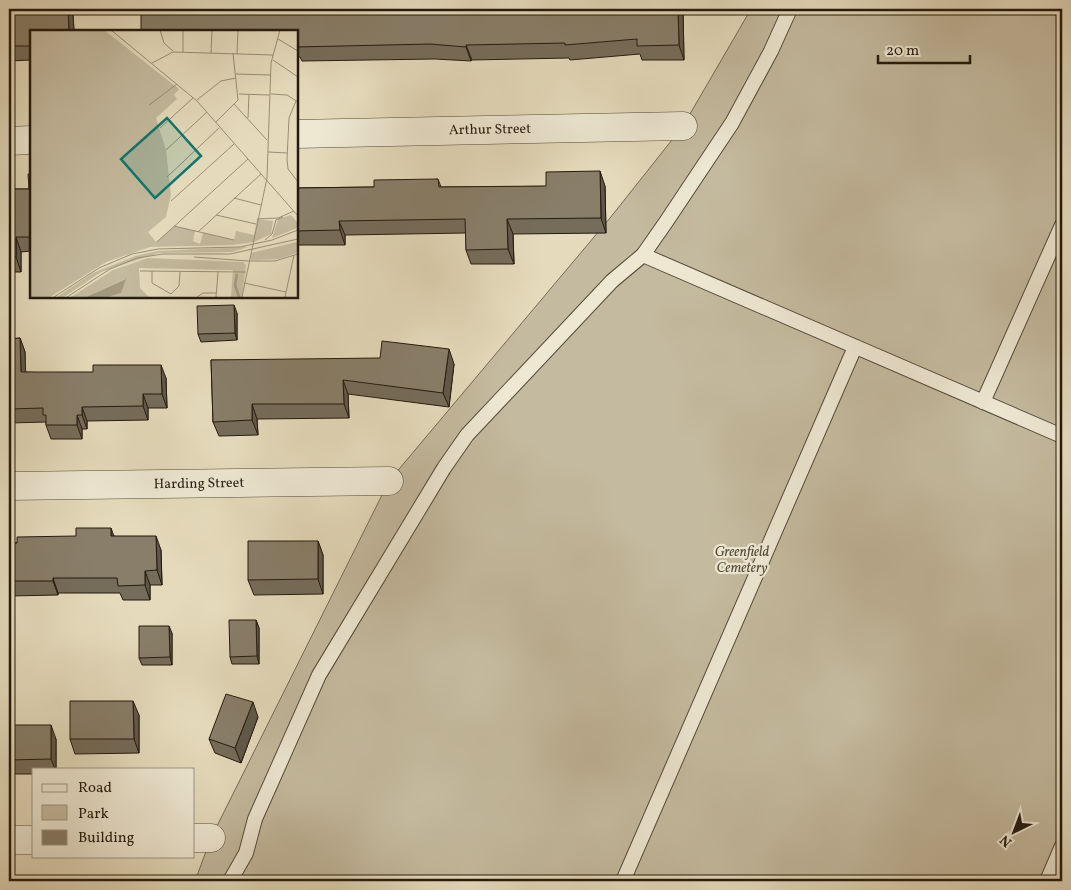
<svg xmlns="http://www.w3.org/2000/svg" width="1071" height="890" viewBox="0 0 1071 890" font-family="Vollkorn,serif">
<rect width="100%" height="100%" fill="#e5dbbc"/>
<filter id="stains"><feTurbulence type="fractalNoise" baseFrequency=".004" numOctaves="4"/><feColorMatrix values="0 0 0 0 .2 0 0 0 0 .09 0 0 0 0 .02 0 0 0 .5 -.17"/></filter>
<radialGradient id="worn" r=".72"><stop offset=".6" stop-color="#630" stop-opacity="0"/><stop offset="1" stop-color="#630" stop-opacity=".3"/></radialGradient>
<!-- green -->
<polygon fill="#c4ba9f" stroke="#746a57" points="751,9 1062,9 1062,881 195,881 211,838 389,481 610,218 683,126"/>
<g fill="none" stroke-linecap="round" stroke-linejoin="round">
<!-- lane casing -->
<g stroke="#544a3a" stroke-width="16">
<g id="lane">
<polyline points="643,255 666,222 732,123 771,51 790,9"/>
<polyline points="983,402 1062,225"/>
<polyline points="230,881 246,853 255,819 319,675 444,468 467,435 612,281 643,255 1062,436"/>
<polyline points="623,881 855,347"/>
<polyline points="1047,881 1062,846"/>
</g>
</g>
<!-- street casing -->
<g stroke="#544a3a" stroke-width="29">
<g id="street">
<polyline points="296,134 683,126"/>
<polyline points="9,141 31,140"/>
<polyline points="9,486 389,481"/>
<polyline points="194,838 211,838"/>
<polyline points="9,840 34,840"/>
</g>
</g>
<!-- lane -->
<use href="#lane" stroke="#eee8d3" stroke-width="14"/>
<!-- street -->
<use href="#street" stroke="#eee8d3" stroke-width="28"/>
</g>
<!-- wall -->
<g fill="#756c5a" stroke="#241a0f">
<polygon points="36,9 71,9 73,14 74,31 31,31 31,60 9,61 9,11 36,11"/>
<polygon points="141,9 683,9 684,60 642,60 640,54 570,60 569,58 472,60 471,61 435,59 302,61 300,57 296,57 296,31"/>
<polygon points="31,174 31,251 21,252 21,272 9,272 9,189 29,189"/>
<polygon points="438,179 441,187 605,186 606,233 513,234 514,264 471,264 466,250 466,233 345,235 345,245 296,245 296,188 374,187"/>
<polygon points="237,313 237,340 201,342 198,334"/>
<polygon points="20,338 25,352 25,372 166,378 167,408 148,408 148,420 87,421 87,429 82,429 82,439 51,439 46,425 46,422 9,423 9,339"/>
<polygon points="211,360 454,364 449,407 348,394 349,418 257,419 258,435 219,436 213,422"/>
<polygon points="114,536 161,550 162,585 150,585 150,600 123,600 120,593 58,593 58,595 9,596 9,543"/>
<polygon points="318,541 323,555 323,594 254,595 248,580"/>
<polygon points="256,620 259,628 259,664 232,664 230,657"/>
<polygon points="172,633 172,665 142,665 139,658"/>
<polygon points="139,715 139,753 75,754 70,739"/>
<polygon points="258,717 241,763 215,753 209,739"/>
<polygon points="9,725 56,739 56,769 34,769 34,774 9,774"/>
</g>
<!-- shaded-wall -->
<g fill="#5f584a" stroke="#241a0f">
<polygon points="68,9 71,9 73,14 74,31 69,31"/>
<polygon points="678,9 683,9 684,60 679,45"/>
<polygon points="466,45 472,60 471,61 466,47"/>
<polygon points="600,171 605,186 606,233 601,218"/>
<polygon points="507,219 513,234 514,264 508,249"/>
<polygon points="339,221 345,235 345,245 340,230"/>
<polygon points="16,237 21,252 21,272 16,257"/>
<polygon points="234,305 237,313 237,340 235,333"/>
<polygon points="20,338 25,352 26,386 21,372"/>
<polygon points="449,349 454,364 449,407 443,393"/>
<polygon points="161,365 166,378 167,408 162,394"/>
<polygon points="343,380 348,394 349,418 344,404"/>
<polygon points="143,394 148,408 148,420 143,406"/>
<polygon points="252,404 257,419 258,435 252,420"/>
<polygon points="82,407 87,421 87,429 82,415"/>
<polygon points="77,415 82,429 82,439 77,425"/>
<polygon points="111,528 116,542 111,536"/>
<polygon points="156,536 161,550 162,585 157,570"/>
<polygon points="318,541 323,555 323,594 318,579"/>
<polygon points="145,571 150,585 150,600 145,585"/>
<polygon points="53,578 58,593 58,595 53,581"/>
<polygon points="256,620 259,628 259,664 257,656"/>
<polygon points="169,626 172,633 172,665 170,657"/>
<polygon points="133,701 139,715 139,753 134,739"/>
<polygon points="253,702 258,717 241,763 235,748"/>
<polygon points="51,725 56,739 56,769 55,769 51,759"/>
</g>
<!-- building -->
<g fill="#887e69" stroke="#241a0f">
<polygon points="36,9 68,9 69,31 31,31 31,46 9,46 9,11 36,11"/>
<polygon points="141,9 678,9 679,45 637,46 637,39 565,45 565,43 466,45 466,47 430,44 296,47 296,31 141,31"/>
<polygon points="600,171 601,218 507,219 508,249 466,250 465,219 339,221 340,230 296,231 296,188 374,187 374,180 438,179 439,187 546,186 546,172"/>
<polygon points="28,174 31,174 31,237 16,237 16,257 9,258 9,189 29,189"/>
<polygon points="234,305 235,333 198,334 197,306"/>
<polygon points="20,338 21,372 93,372 93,365 161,365 162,394 143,394 143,406 82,407 82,415 77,415 77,425 46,425 46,415 43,415 43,408 9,409 9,339"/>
<polygon points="382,341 449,349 443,393 343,380 344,404 252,404 252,420 213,422 211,360 380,358"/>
<polygon points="76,528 111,528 111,536 156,536 157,570 145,571 145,585 118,586 117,578 53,578 53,581 9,581 9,543 17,543 17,537 76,536"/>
<polygon points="248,541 318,541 318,579 248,580"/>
<polygon points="229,620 256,620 257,656 230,657"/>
<polygon points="139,626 169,626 170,657 139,658"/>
<polygon points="226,694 253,702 235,748 209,739"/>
<polygon points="70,701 133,701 134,739 70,739"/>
<polygon points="9,725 51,725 51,759 9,760"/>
</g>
<g text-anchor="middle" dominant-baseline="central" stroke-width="4.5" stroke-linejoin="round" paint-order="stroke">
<!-- street labels -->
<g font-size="14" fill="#241a0f" stroke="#eee8d3">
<text transform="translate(490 130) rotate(-1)">Arthur Street</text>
<text transform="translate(199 484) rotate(-1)">Harding Street</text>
</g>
<!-- park labels -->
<g font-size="14" font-style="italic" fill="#544a3a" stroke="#eee8d3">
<text x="742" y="552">Greenfield<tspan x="742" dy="16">Cemetery</tspan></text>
</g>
</g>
<!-- overview -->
<g transform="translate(30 30)">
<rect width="268" height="268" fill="#e5dbbc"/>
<path d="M 0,0 L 74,0 L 149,59 L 144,65 L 147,69 L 126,88 L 136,120 L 141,165 L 136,187 L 118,202 L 126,212 L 144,196 L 165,201 L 163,211 L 170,214 L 173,203 L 204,210 L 206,201 L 224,205 L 227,189 L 243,191 L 241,204 L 224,212 L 202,215 L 120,217 L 76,232 L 20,267 L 0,267 ZM 261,185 L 267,192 L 267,198 L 242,208 L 248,189 ZM 267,212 L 267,223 L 248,229 L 221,230 L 221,223 ZM 218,217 L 202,222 L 128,223 L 71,242 L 34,267 L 27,267 L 63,243 L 105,226 L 128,221 ZM 118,228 L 213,232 L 216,235 L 212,267 L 201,267 L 203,240 L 109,238 L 110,258 L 119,267 L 78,267 L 91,262 L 95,249 L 56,267 L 41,267 L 83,240 Z" fill="#c4ba9f"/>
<path d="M 96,249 L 91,263 L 78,267 L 56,267 Z" fill="#a39981"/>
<path fill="none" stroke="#a39981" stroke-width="2.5" d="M 207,244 L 205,255 L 209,267"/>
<path fill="none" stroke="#988e77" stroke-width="1" d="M 81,0 L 167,71 L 268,186M 130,0 L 134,13 L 143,21M 248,9 L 268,21M 153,22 L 153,0M 181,23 L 182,0M 207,24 L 208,0M 243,30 L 268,47M 122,33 L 143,22 L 243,25M 206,44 L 240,45M 209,64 L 239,65M 241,64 L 257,65 L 268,72M 167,70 L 191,51 L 206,48M 266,71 L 259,88 L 257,129 L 258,139 L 268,152M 204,74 L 237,110M 119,75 L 147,54M 218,88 L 219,64M 186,92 L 208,70 L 203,23M 130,98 L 163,68M 136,120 L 177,82M 238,122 L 257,123M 137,147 L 189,98M 204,168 L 231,175M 141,171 L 204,114M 186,185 L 226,194M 227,189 L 248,188 L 264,181M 144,196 L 204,210M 168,202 L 231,144M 235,210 L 242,204 L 246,190 L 253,187M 127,212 L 218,129M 164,227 L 218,231M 218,231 L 245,231 L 268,224M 110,241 L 216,242M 122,241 L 122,253 L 141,264 L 149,256 L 150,242M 214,253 L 256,262M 24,267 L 69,238 L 102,224 L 128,219 L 210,217 L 242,210 L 268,200M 37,267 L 80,239 L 107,228 L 133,224 L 200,224 L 268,209M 167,267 L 173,263 L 186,263M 186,267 L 188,242M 212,267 L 237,148 L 241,33 L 250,0M 255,267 L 264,225"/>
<path fill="#0f766e" fill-opacity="0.15" stroke="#0f766e" stroke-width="2.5" d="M 137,88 L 171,126 L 125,168 L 91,129 Z"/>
<rect width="268" height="268" fill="none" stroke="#241a0f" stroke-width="2.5"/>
</g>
<!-- margin -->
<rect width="1071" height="890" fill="none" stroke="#e5dbbc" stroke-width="30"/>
<rect x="10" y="10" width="1051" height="870" fill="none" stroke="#241a0f" stroke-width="2.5"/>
<rect x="15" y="15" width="1041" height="860" fill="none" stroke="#241a0f"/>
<!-- legend -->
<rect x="32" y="768" width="162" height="90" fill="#eee8d3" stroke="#9d9685"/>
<rect x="42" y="784" width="25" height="8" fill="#eee8d3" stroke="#9d9685"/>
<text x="78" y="792" font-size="15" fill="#241a0f">Road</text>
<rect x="42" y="805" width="25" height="15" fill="#c4ba9f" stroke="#9d9685"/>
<text x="78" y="818" font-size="15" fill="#241a0f">Park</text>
<rect x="42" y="830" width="25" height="15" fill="#887e69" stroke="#9d9685"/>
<text x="78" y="842" font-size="15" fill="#241a0f">Building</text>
<!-- north arrow -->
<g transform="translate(1014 832) rotate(222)" stroke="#eee8d3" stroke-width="4" paint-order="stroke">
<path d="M0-4L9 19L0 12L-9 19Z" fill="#241a0f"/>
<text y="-8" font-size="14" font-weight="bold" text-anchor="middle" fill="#241a0f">N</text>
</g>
<!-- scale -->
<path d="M878 55v8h92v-8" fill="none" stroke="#241a0f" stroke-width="2.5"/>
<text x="886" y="55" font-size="15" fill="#241a0f" stroke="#eee8d3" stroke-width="4" paint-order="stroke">20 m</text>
<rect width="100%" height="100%" filter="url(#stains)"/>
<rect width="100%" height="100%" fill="url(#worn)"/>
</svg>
